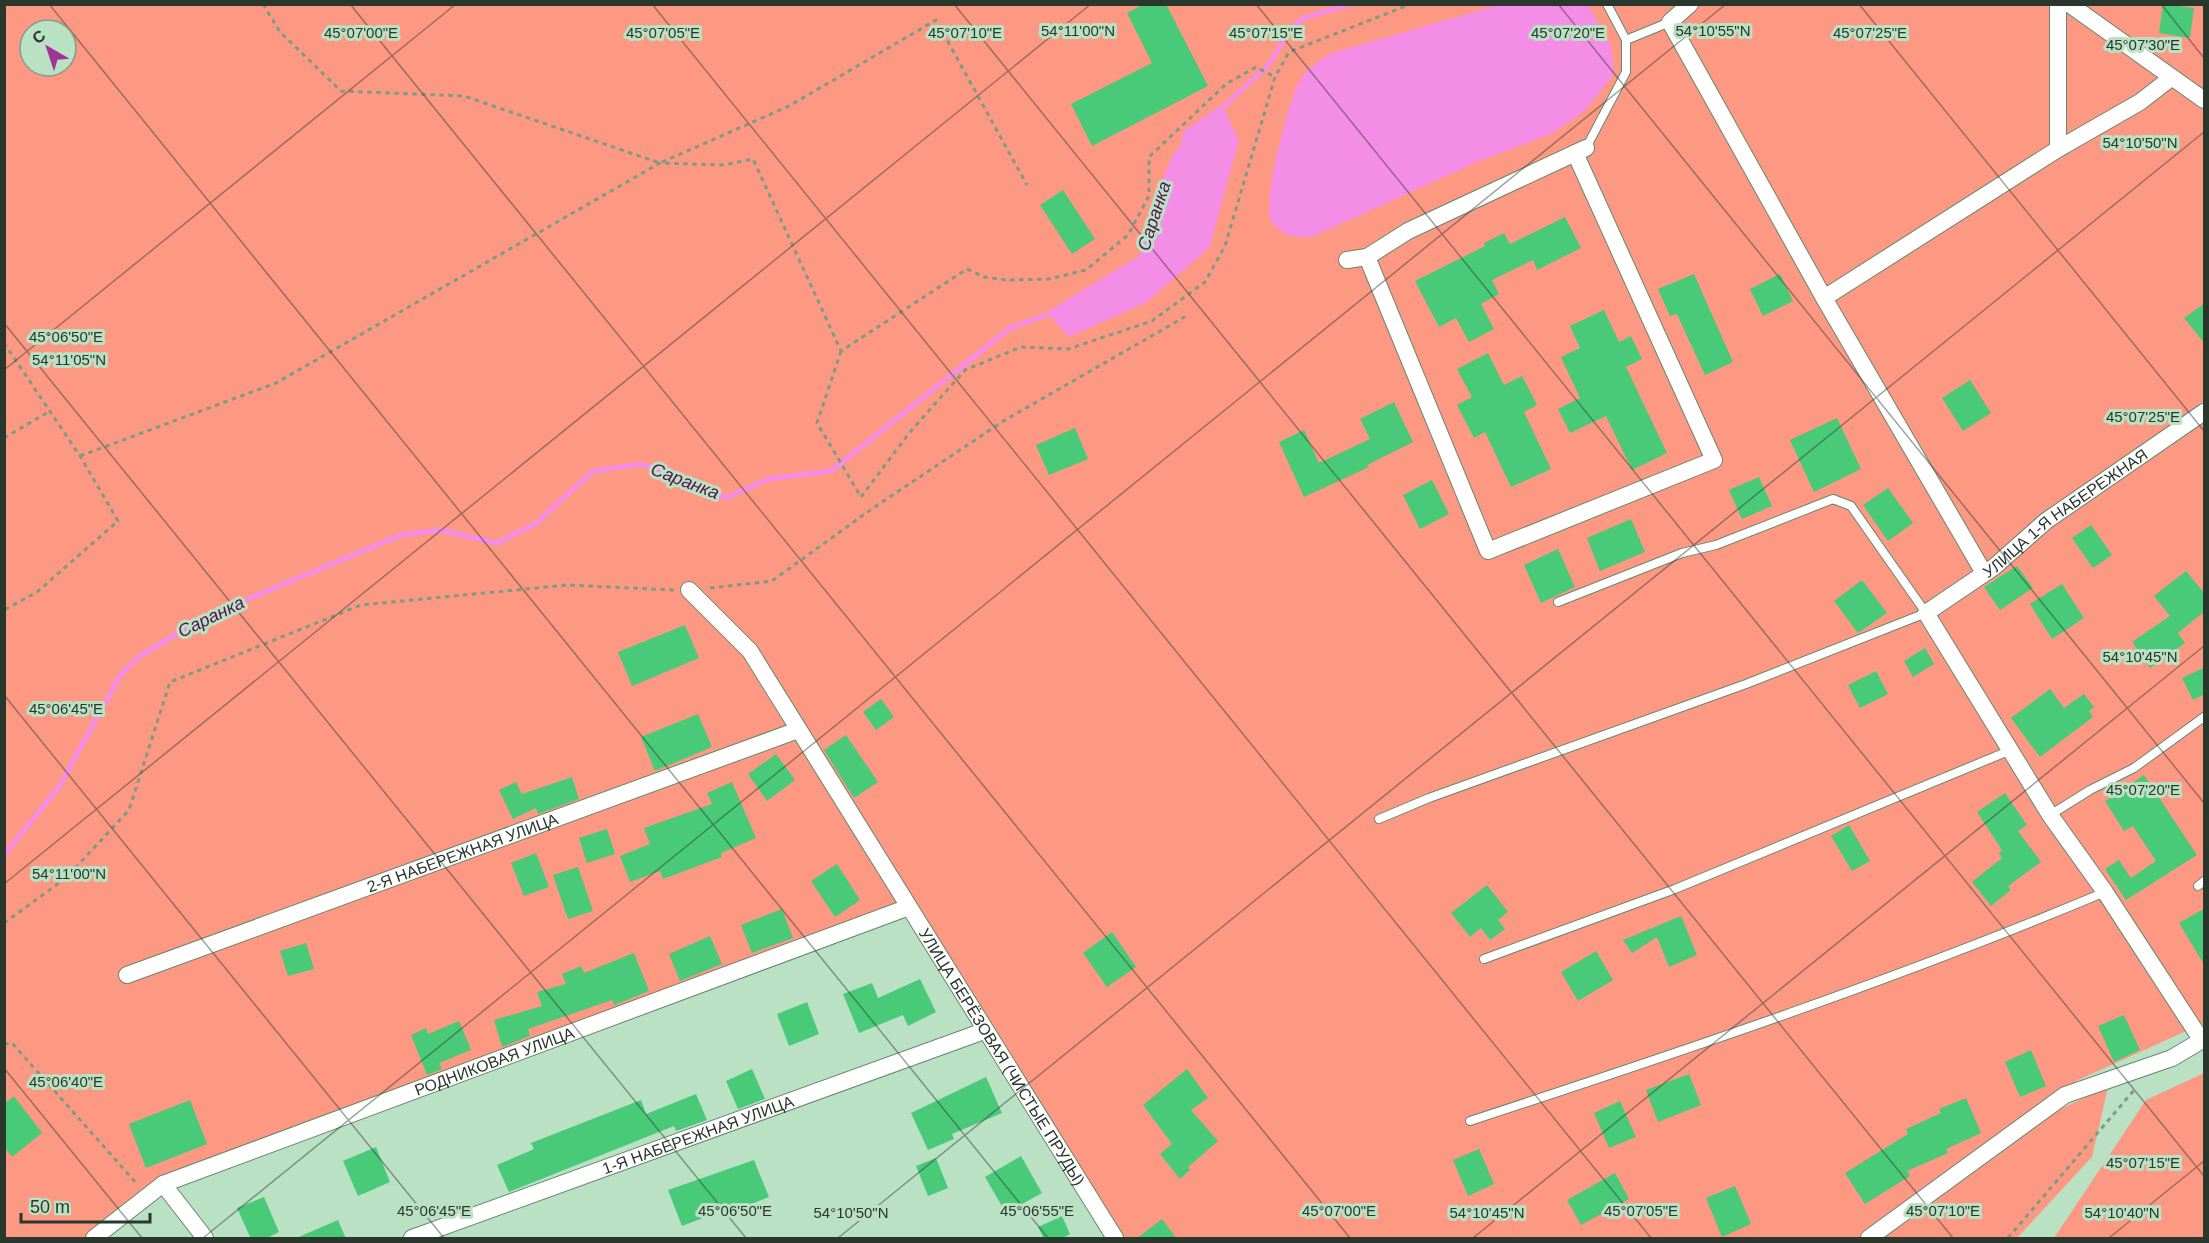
<svg xmlns="http://www.w3.org/2000/svg" width="2209" height="1243" viewBox="0 0 2209 1243" font-family="Arial,sans-serif">
<rect width="100%" height="100%" fill="#bbe1c4"/>
<!-- green -->
<g fill="#fd9883" fill-rule="evenodd">
<path d="M 5,5 L 2204,5 L 2204,1023 L 2076,1081 L 2065,1095 L 2026,1125 L 2108,1087 L 2092,1157 L 2017,1238 L 1115,1238 L 909,907 L 163,1184 L 94,1238 L 5,1238 ZM 30,30 L 66,30 L 66,66 L 30,66 Z"/>
<polygon points="2204,1073 2204,1238 2054,1238 2146,1100"/>
</g>
<!-- water -->
<g fill="#f38de5">
<path d="M 1498,5 L 1588,5 L 1611,46 L 1614,74 L 1585,111 L 1551,134 L 1479,161 L 1312,237 C 1296,238 1275,235 1270,217 C 1264,197 1288,102 1299,82 C 1306,69 1317,62 1329,54 Z"/>
<polygon points="1223,107 1239,141 1209,248 1147,302 1069,337 1049,314 1142,257 1156,199 1186,132"/>
</g>
<g fill="none" stroke-linecap="round" stroke-linejoin="round">
<!-- stream -->
<g stroke="#f38de5" stroke-width="5">
<polyline points="1184,138 1186,132 1223,107 1268,66 1290,29 1304,18 1351,4"/>
<polyline points="4,855 59,787 121,674 140,656 205,617 401,535 439,530 497,543 535,524 593,471 642,464 726,498 768,479 831,471 1010,328 1049,314 1142,257 1156,199 1177,152"/>
</g>
</g>
<!-- building -->
<g fill="#48ca79">
<polygon points="1144,4 1166,4 1208,86 1092,146 1071,104 1152,63 1127,13"/>
<polygon points="2163,4 2194,8 2190,38 2159,33"/>
<polygon points="1063,190 1095,239 1072,254 1040,205"/>
<polygon points="1565,217 1581,248 1537,270 1533,260 1492,280 1499,294 1481,304 1494,329 1469,342 1456,318 1439,327 1415,281 1485,246 1484,243 1504,233 1510,244"/>
<polygon points="1694,274 1733,362 1705,375 1677,314 1670,316 1658,289"/>
<polygon points="1780,274 1793,301 1763,316 1750,289"/>
<polygon points="2205,303 2205,344 2184,318"/>
<polygon points="1604,310 1619,342 1631,336 1642,359 1626,367 1667,453 1632,470 1606,416 1570,433 1558,409 1580,398 1561,357 1580,348 1570,326"/>
<polygon points="1488,353 1504,385 1522,376 1537,405 1524,412 1551,469 1511,487 1485,432 1474,438 1457,405 1472,397 1457,369"/>
<polygon points="1970,380 1991,413 1963,431 1942,398"/>
<polygon points="1394,402 1413,442 1367,465 1369,467 1304,497 1279,442 1304,430 1319,463 1370,439 1360,419"/>
<polygon points="1837,418 1861,469 1814,492 1790,440"/>
<polygon points="1075,428 1088,459 1049,475 1036,445"/>
<polygon points="1759,477 1772,506 1742,519 1729,490"/>
<polygon points="1432,480 1449,514 1420,529 1403,495"/>
<polygon points="1888,488 1913,523 1888,541 1863,505"/>
<polygon points="1631,519 1645,552 1600,571 1587,538"/>
<polygon points="2091,525 2112,555 2093,568 2072,538"/>
<polygon points="1558,549 1575,587 1541,603 1524,565"/>
<polygon points="2017,566 2033,588 2000,610 1984,587"/>
<polygon points="2186,571 2205,594 2205,611 2178,633 2185,643 2150,668 2132,642 2170,616 2154,596"/>
<polygon points="1862,580 1887,613 1858,633 1834,601"/>
<polygon points="2062,584 2084,618 2052,639 2030,604"/>
<polygon points="685,625 699,658 632,686 618,652"/>
<polygon points="1925,648 1934,664 1913,677 1904,661"/>
<polygon points="2205,667 2205,694 2193,700 2182,678"/>
<polygon points="1876,671 1888,694 1860,708 1848,685"/>
<polygon points="2050,689 2064,708 2084,694 2094,707 2089,711 2093,717 2040,757 2011,718"/>
<polygon points="881,699 894,717 876,730 863,712"/>
<polygon points="698,714 712,747 655,771 641,737"/>
<polygon points="846,735 878,782 854,798 824,750"/>
<polygon points="776,754 795,780 767,801 748,774"/>
<polygon points="2144,775 2197,855 2126,900 2105,869 2119,860 2131,878 2156,861 2133,826 2124,831 2105,801"/>
<polygon points="572,777 579,799 538,814 536,808 513,819 499,790 516,782 522,794"/>
<polygon points="732,782 756,838 721,853 722,857 663,879 660,871 630,882 620,856 650,844 644,828 712,804 707,793"/>
<polygon points="2005,793 2027,825 2018,831 2041,862 2008,886 2011,890 1991,906 1972,882 2002,858 1999,853 2002,850 1977,812"/>
<polygon points="1849,825 1870,861 1852,871 1831,836"/>
<polygon points="607,829 615,854 587,863 579,838"/>
<polygon points="536,853 549,887 524,896 511,863"/>
<polygon points="837,864 860,900 835,917 811,881"/>
<polygon points="578,867 593,911 568,919 553,875"/>
<polygon points="1487,885 1508,912 1498,920 1505,929 1490,940 1481,928 1470,937 1451,913"/>
<polygon points="2205,908 2205,966 2179,923"/>
<polygon points="782,909 793,938 752,953 741,925"/>
<polygon points="1681,916 1697,955 1669,967 1657,937 1632,953 1623,940"/>
<polygon points="1112,932 1136,967 1107,987 1083,953"/>
<polygon points="710,936 722,964 680,981 669,954"/>
<polygon points="306,943 314,969 288,976 280,951"/>
<polygon points="1596,951 1613,980 1578,1001 1561,972"/>
<polygon points="634,953 649,991 614,1005 612,1000 528,1029 530,1036 502,1047 494,1020 542,1006 537,992 566,984 562,974 581,966 584,973"/>
<polygon points="920,979 936,1012 908,1026 903,1015 859,1033 843,994 872,983 878,998"/>
<polygon points="807,1002 819,1034 789,1046 777,1014"/>
<polygon points="2124,1015 2140,1050 2114,1062 2098,1026"/>
<polygon points="459,1021 471,1050 439,1063 442,1069 427,1075 411,1035 426,1028 428,1034"/>
<polygon points="2031,1050 2046,1086 2020,1097 2005,1062"/>
<polygon points="752,1069 765,1099 738,1109 726,1081"/>
<polygon points="1187,1069 1208,1098 1191,1110 1218,1141 1188,1167 1190,1170 1180,1179 1160,1154 1172,1144 1143,1105"/>
<polygon points="1689,1074 1701,1105 1658,1122 1646,1090"/>
<polygon points="986,1077 1002,1113 952,1134 954,1139 928,1150 911,1113"/>
<polygon points="696,1094 707,1120 676,1131 674,1126 509,1192 497,1165 534,1149 531,1143 641,1100 646,1114"/>
<polygon points="14,1096 42,1133 12,1157 4,1147 4,1104"/>
<polygon points="1966,1098 1981,1133 1946,1149 1948,1153 1907,1171 1910,1176 1865,1204 1845,1173 1908,1134 1906,1129 1941,1113 1939,1109"/>
<polygon points="190,1100 207,1144 146,1168 129,1124"/>
<polygon points="1620,1101 1636,1137 1609,1148 1594,1113"/>
<polygon points="376,1147 390,1182 358,1196 343,1161"/>
<polygon points="1479,1149 1494,1184 1468,1196 1453,1160"/>
<polygon points="1021,1156 1042,1193 1006,1213 985,1177"/>
<polygon points="936,1158 948,1188 928,1196 916,1166"/>
<polygon points="754,1160 769,1197 736,1210 734,1206 682,1226 668,1190"/>
<polygon points="1615,1173 1629,1199 1581,1225 1567,1200"/>
<polygon points="1735,1186 1751,1224 1722,1237 1706,1198"/>
<polygon points="264,1197 279,1232 265,1239 251,1239 237,1208"/>
<polygon points="1062,1216 1070,1234 1061,1239 1044,1239 1038,1227"/>
<polygon points="1162,1219 1177,1239 1136,1239"/>
<polygon points="338,1220 346,1239 294,1239"/>
</g>
<g fill="none" stroke-linecap="round" stroke-linejoin="round">
<!-- lane casing -->
<g stroke="#65886e" stroke-width="10">
<g id="lane">
<polyline points="1626,40 1670,22"/>
<polyline points="1586,148 1626,72 1626,40 1607,4"/>
<polyline points="2050,815 2090,790 2134,768 2204,717"/>
<polyline points="1379,819 1429,798 1746,684 1926,613 1851,506 1833,499 1716,545 1682,553 1558,602"/>
<polyline points="2198,886 2204,881"/>
<polyline points="1484,959 1675,889 2011,750"/>
<path d="M 1470,1121 C 1684,1051 1898,979 2105,892"/>
</g>
</g>
<!-- street casing -->
<g stroke="#65886e" stroke-width="18">
<g id="street">
<polyline points="1690,4 1670,22 1824,298 1984,573"/>
<polyline points="2069,4 2204,100"/>
<polyline points="2058,149 2140,102 2171,78"/>
<polyline points="1367,257 1488,551 1714,460 1575,153"/>
<polyline points="1347,260 1367,257 1408,231 1586,148"/>
<polyline points="1824,298 2058,149 2058,4"/>
<path id="s1" d="M 689,590 L 750,651 L 1115,1238"/>
<path id="s2" d="M 127,975 L 798,730"/>
<path id="s3" d="M 2202,1041 L 2105,892 L 2050,815 L 1926,613 L 1994,567 L 2046,521 L 2204,412"/>
<polyline points="163,1184 205,1238"/>
<path id="s4" d="M 94,1238 L 163,1184 L 909,907"/>
<path id="s5" d="M 412,1238 L 984,1031"/>
<polyline points="1869,1238 2065,1095 2172,1058 2204,1039"/>
</g>
</g>
<!-- path -->
<g stroke="#7f9b85" stroke-width="3" stroke-dasharray="4.5 4.5" stroke-linecap="butt">
<polyline points="263,4 280,32 341,91 464,96 660,163 789,106 936,20 1027,185"/>
<polyline points="4,343 80,456 118,521 37,592 4,610"/>
<polyline points="841,351 817,423 861,497 910,432 965,370 1021,347 1068,349 1152,321 1205,282 1225,246 1275,77 1289,52 1411,4"/>
<polyline points="4,438 50,411"/>
<polyline points="80,456 276,383 660,163 724,165 753,159 841,351 967,269 984,277 1006,280 1049,279 1086,270 1128,235 1149,196 1149,157 1226,84 1256,67 1275,77"/>
<polyline points="710,588 772,581 873,508 1005,420 1188,315"/>
<polyline points="4,923 66,878 129,810 170,682 361,605 567,585 674,590"/>
<polyline points="4,1044 12,1043 137,1184"/>
<polyline points="2008,1238 2135,1089"/>
</g>
<!-- lane -->
<use href="#lane" stroke="#fff" stroke-width="8"/>
<!-- street -->
<use href="#street" stroke="#fff" stroke-width="16"/>
</g>
<!-- ticks -->
<path fill="none" stroke="#29372c" stroke-width="1.5" stroke-opacity="0.45" d="M 49,4 L 1048,1238M 350,4 L 1350,1238M 652,4 L 1651,1238M 954,4 L 1953,1238M 1256,4 L 2204,1176M 1558,4 L 2204,803M 1859,4 L 2204,431M 2161,4 L 2204,58M 4,323 L 746,1238M 4,370 L 456,4M 4,695 L 444,1238M 4,884 L 1091,4M 4,1068 L 142,1238M 203,1238 L 1726,4M 838,1238 L 2204,132M 1473,1238 L 2204,646M 2109,1238 L 2204,1161"/>
<g text-anchor="middle" dominant-baseline="central" stroke-width="6" stroke-linejoin="round" paint-order="stroke">
<!-- street labels -->
<g font-size="16" fill="#29372c" stroke="#bbe1c4">
<text stroke="none"><textPath href="#s3" startOffset="681">УЛИЦА 1-Я НАБЕРЕЖНАЯ</textPath></text>
<text stroke="none"><textPath href="#s2" startOffset="357">2-Я НАБЕРЕЖНАЯ УЛИЦА</textPath></text>
<text stroke="none"><textPath href="#s1" startOffset="564">УЛИЦА БЕРЁЗОВАЯ (ЧИСТЫЕ ПРУДЫ)</textPath></text>
<text stroke="none"><textPath href="#s4" startOffset="441">РОДНИКОВАЯ УЛИЦА</textPath></text>
<text stroke="none"><textPath href="#s5" startOffset="304">1-Я НАБЕРЕЖНАЯ УЛИЦА</textPath></text>
</g>
<!-- water labels -->
<g font-size="18" font-style="italic" fill="#52144b" stroke="#bbe1c4">
<text transform="translate(1154 216) rotate(-72)">Саранка</text>
<text transform="translate(685 481) rotate(21)">Саранка</text>
<text transform="translate(211 617) rotate(-26)">Саранка</text>
</g>
</g>
<g font-size="15" text-anchor="middle" fill="#29372c" stroke="#bbe1c4" stroke-width="6" stroke-linejoin="round" paint-order="stroke">
<text x="1078" y="36">54°11'00"N</text>
<text x="1713" y="36">54°10'55"N</text>
<text x="663" y="38">45°07'05"E</text>
<text x="361" y="38">45°07'00"E</text>
<text x="965" y="38">45°07'10"E</text>
<text x="1266" y="38">45°07'15"E</text>
<text x="1568" y="38">45°07'20"E</text>
<text x="1870" y="38">45°07'25"E</text>
<text x="2143" y="50">45°07'30"E</text>
<text x="2140" y="148">54°10'50"N</text>
<text x="66" y="342">45°06'50"E</text>
<text x="69" y="365">54°11'05"N</text>
<text x="2143" y="422">45°07'25"E</text>
<text x="2140" y="662">54°10'45"N</text>
<text x="66" y="714">45°06'45"E</text>
<text x="2143" y="795">45°07'20"E</text>
<text x="69" y="879">54°11'00"N</text>
<text x="66" y="1087">45°06'40"E</text>
<text x="2143" y="1168">45°07'15"E</text>
<text x="434" y="1216">45°06'45"E</text>
<text x="735" y="1216">45°06'50"E</text>
<text x="1037" y="1216">45°06'55"E</text>
<text x="1339" y="1216">45°07'00"E</text>
<text x="1641" y="1216">45°07'05"E</text>
<text x="1943" y="1216">45°07'10"E</text>
<text x="851" y="1218">54°10'50"N</text>
<text x="1487" y="1218">54°10'45"N</text>
<text x="2122" y="1218">54°10'40"N</text>
</g>
<!-- border -->
<rect width="2209" height="1243" fill="none" stroke="#29372c" stroke-width="12"/>
<!-- north arrow -->
<g transform="translate(48 48) rotate(321)"><circle r="28" fill="#bbe1c4" stroke="#819d87" stroke-width="1.5"/>
<path d="M0-4.5L10 22L0 15L-10 22Z" fill="#a03495"/>
<text y="-9" font-size="16" font-weight="bold" text-anchor="middle" fill="#29372c">С</text>
</g>
<!-- scale -->
<path d="M21 1213v9h129v-9" fill="none" stroke="#29372c" stroke-width="3"/>
<text x="30" y="1213" font-size="18" fill="#29372c" stroke="#bbe1c4" stroke-width="4.5" paint-order="stroke">50 m</text>
</svg>
